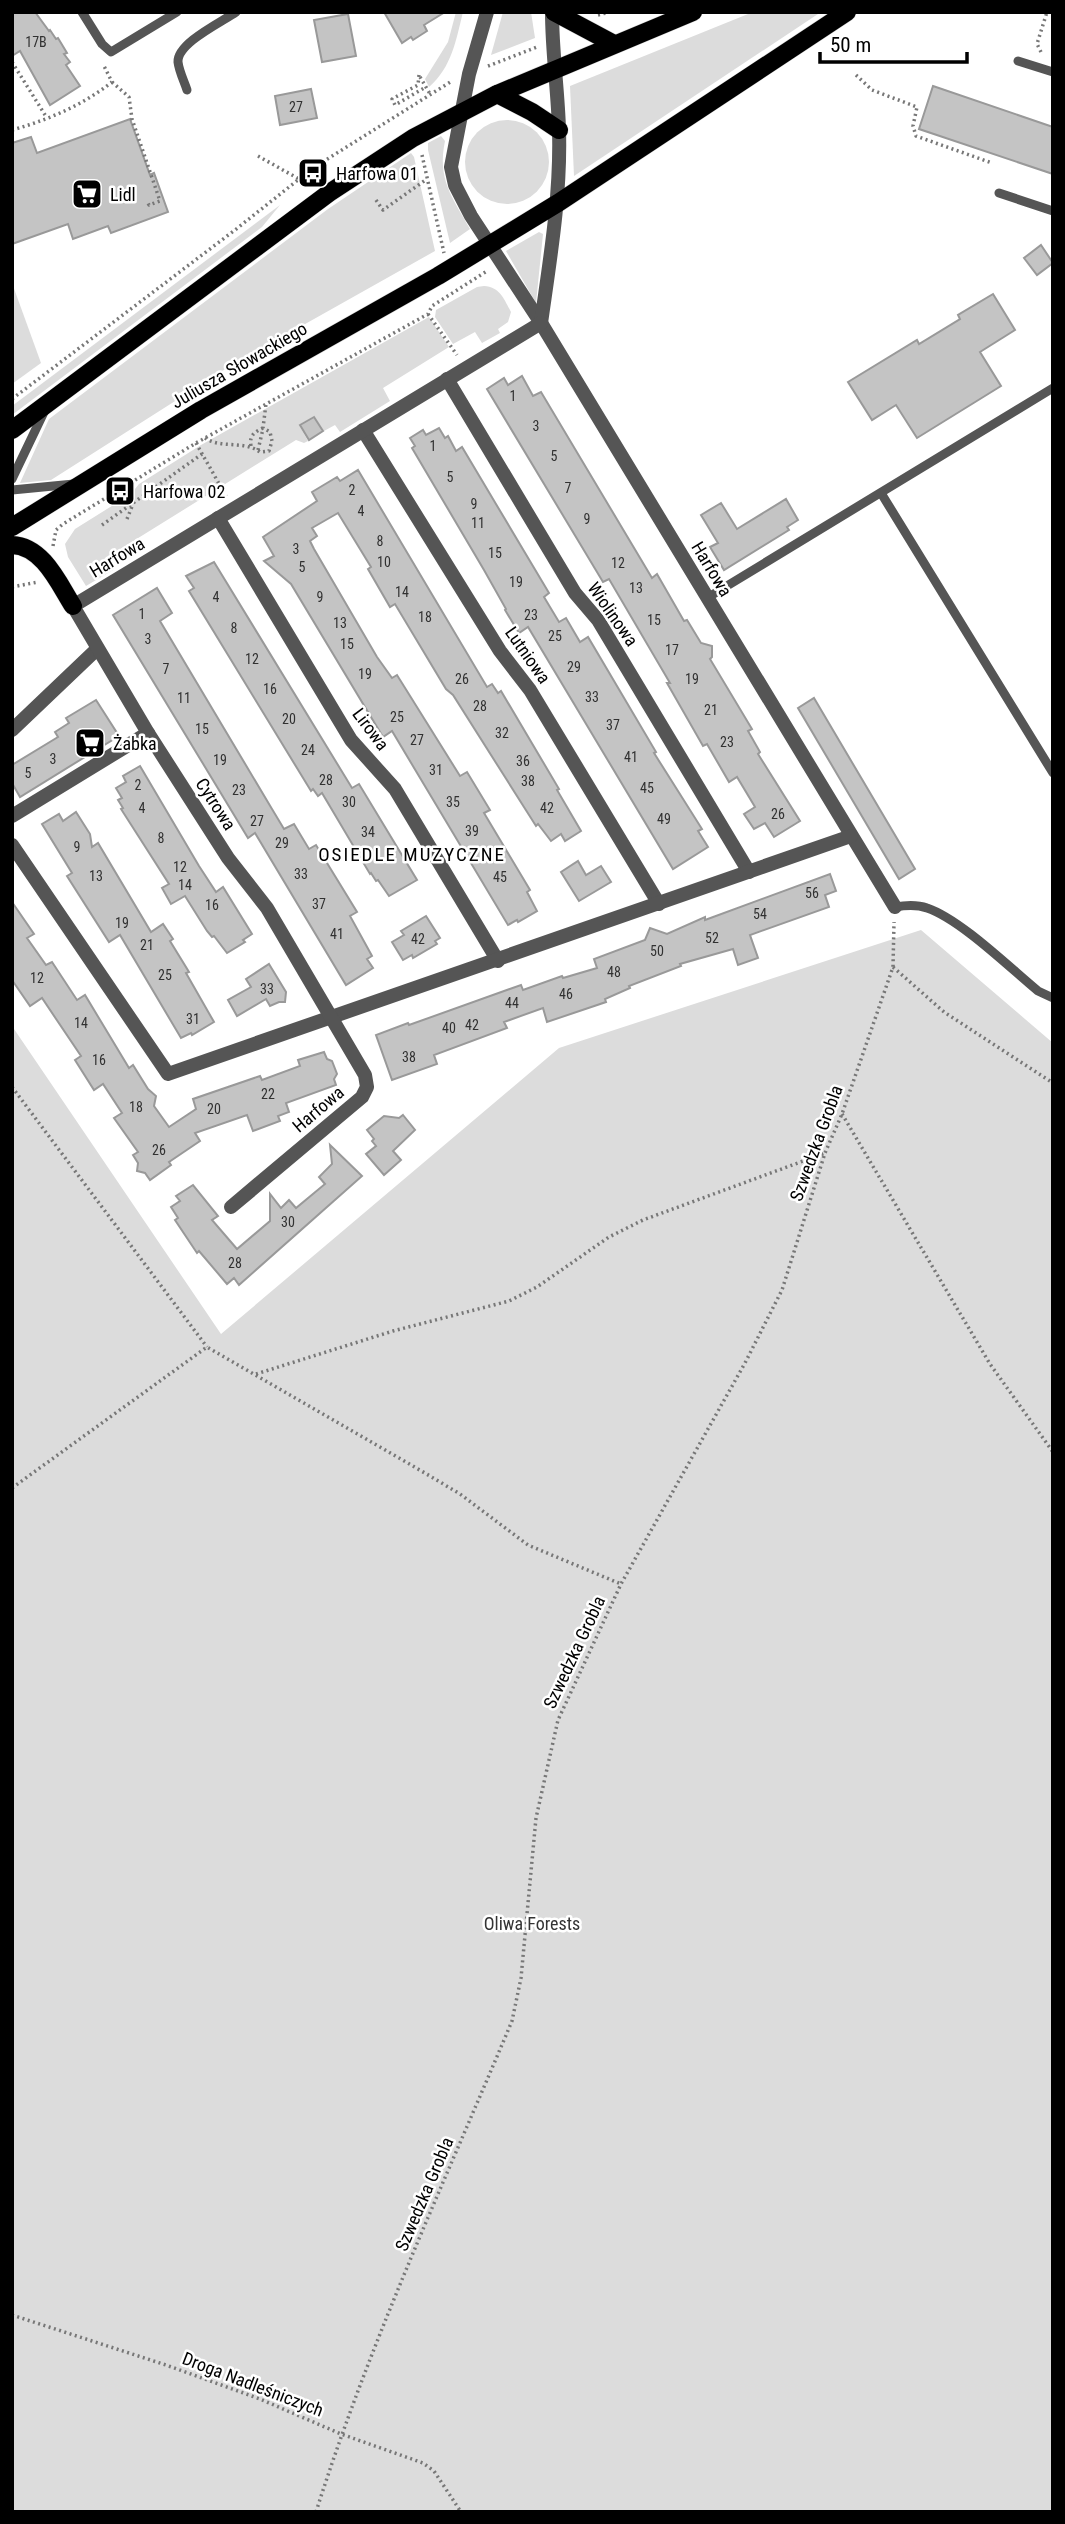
<svg xmlns="http://www.w3.org/2000/svg" width="1065" height="2524" viewBox="0 0 1065 2524" font-family="'Roboto Condensed',sans-serif">
<rect width="100%" height="100%" fill="#fff"/>
<!-- green -->
<g fill="#dcdcdc">
<path d="M 456,12 L 463,12 C 456,40 452,67 429,87 L 425,79 L 448,42 Z"/>
<polygon points="503,12 531,12 535,38 491,55"/>
<polygon points="753,12 821,12 574,176 570,86"/>
<circle cx="507" cy="162" r="42"/>
<path d="M 441,136 L 445,141 C 437,179 452,197 470,229 L 450,243 L 428,150 L 428,143 Z"/>
<polygon points="411,153 414,157 435,251 227,368 51,480 20,483 49,419 328,209"/>
<polygon points="280,205 262,227 12,415 12,406"/>
<polygon points="539,232 543,234 536,303 506,251"/>
<polygon points="12,283 41,363 12,384"/>
<path d="M 484,286 C 500,287 504,299 511,312 L 508,322 L 498,329 L 500,333 L 482,343 L 475,332 L 453,344 L 435,317 L 436,310 L 477,287 Z"/>
<polygon points="429,317 449,347 383,388 390,401 340,432 335,425 324,431 314,416 299,425 308,441 304,443 296,440 106,558 113,570 86,586 68,557 65,544 75,529 131,494 139,484 201,445"/>
<polygon points="921,930 1053,1043 1053,2512 12,2512 12,1026 221,1334 559,1048"/>
</g>
<!-- building -->
<g fill="#c4c4c4" stroke="#999" stroke-width="2">
<polygon points="12,12 35,12 49,31 50,30 56,39 58,38 67,53 64,54 70,62 66,65 80,86 50,105 20,51 12,56"/>
<polygon points="384,12 445,12 424,25 427,31 413,40 411,37 402,43"/>
<polygon points="348,14 356,56 322,62 314,20"/>
<polygon points="933,86 1053,127 1053,174 919,129"/>
<polygon points="311,89 317,118 280,125 275,96"/>
<polygon points="130,119 150,175 154,173 168,212 111,233 108,226 73,239 68,224 12,244 12,143 31,137 37,153"/>
<polygon points="1041,245 1053,263 1037,275 1024,258"/>
<polygon points="993,294 1015,330 980,352 1001,386 917,438 896,405 872,420 848,382 917,340 919,344 960,319 958,315"/>
<polygon points="522,376 533,396 541,392 652,578 657,574 684,621 687,620 701,643 712,646 712,657 710,659 752,729 748,731 760,752 758,754 800,821 774,837 765,823 754,829 744,814 755,807 737,777 729,782 707,744 703,746 667,683 670,683 609,579 603,582 487,389 504,378 508,385"/>
<polygon points="314,417 323,431 309,440 300,425"/>
<polygon points="439,428 445,438 448,436 456,451 462,447 549,593 544,597 559,622 566,618 580,642 588,637 656,752 654,753 702,829 698,831 708,847 673,869 528,627 519,633 505,610 506,609 484,570 412,448 415,446 410,438 423,430 426,435"/>
<polygon points="358,470 487,687 492,684 498,693 501,691 559,789 557,790 581,831 565,841 561,834 551,841 538,824 536,826 453,695 446,689 395,604 390,607 368,569 371,567 338,513 312,528 317,536 310,541 314,549 377,657 392,678 397,675 460,776 467,772 490,810 484,813 530,890 527,892 537,911 518,922 517,920 508,925 392,731 383,737 291,584 264,561 274,556 263,537 317,501 312,492 337,477 340,481"/>
<polygon points="786,499 798,520 787,527 789,530 724,570 710,547 718,543 701,515 721,503 737,529"/>
<polygon points="214,562 352,788 359,784 417,880 389,896 378,880 376,881 371,873 370,874 322,793 318,796 313,789 311,791 189,591 194,588 186,576"/>
<polygon points="157,588 172,613 160,621 272,809 284,829 294,824 309,849 316,845 357,912 350,916 372,956 367,959 373,968 346,985 255,833 248,838 113,615"/>
<polygon points="814,698 915,869 899,879 798,708"/>
<polygon points="96,700 119,736 20,797 12,783 12,765 58,737 55,732 69,723 66,718"/>
<polygon points="140,766 199,866 216,892 223,887 252,934 243,940 245,942 227,953 214,936 212,937 207,931 185,896 171,904 162,888 169,884 121,809 123,808 118,800 122,798 116,788 126,782 123,776"/>
<polygon points="76,812 90,834 92,847 98,843 151,932 163,924 173,939 170,941 189,972 186,973 214,1022 192,1035 191,1033 181,1038 120,935 109,942 67,876 72,873 42,824 59,814 63,821"/>
<polygon points="578,861 586,875 601,866 611,882 579,901 561,872"/>
<polygon points="830,874 836,891 825,895 829,907 750,935 758,958 738,965 733,949 680,964 681,966 629,986 630,988 605,999 606,1002 547,1022 543,1008 504,1022 507,1028 434,1055 437,1064 392,1080 376,1035 408,1023 409,1025 521,985 523,990 562,976 563,978 597,968 594,959 645,940 650,928 667,934 705,917 705,920"/>
<polygon points="12,902 34,934 27,938 46,965 52,962 77,1000 85,995 129,1068 133,1065 148,1089 156,1096 154,1106 169,1127 196,1109 193,1099 260,1076 262,1080 300,1066 298,1060 324,1052 327,1059 332,1061 337,1074 334,1079 336,1085 286,1103 289,1112 278,1116 280,1121 253,1131 247,1115 195,1133 200,1141 169,1162 171,1165 150,1180 145,1173 137,1171 138,1163 133,1155 138,1152 114,1118 122,1113 103,1084 94,1090 75,1060 81,1056 42,998 30,1006 12,980"/>
<polygon points="426,916 440,938 435,941 437,944 413,958 412,955 403,960 392,942 404,935 401,931"/>
<polygon points="269,964 286,992 285,1002 279,1002 270,1006 266,999 237,1016 228,1000 251,987 246,979"/>
<polygon points="403,1115 415,1130 393,1151 401,1160 384,1175 366,1154 376,1146 372,1141 374,1139 367,1130 384,1116 399,1118"/>
<polygon points="330,1145 362,1176 239,1285 234,1278 227,1284 199,1251 197,1253 175,1220 178,1218 171,1207 180,1201 176,1196 193,1185 218,1216 212,1220 237,1249 270,1221 270,1194 281,1208 289,1200 296,1208 325,1184 319,1177 332,1164"/>
</g>
<g fill="none" stroke-linecap="round" stroke-linejoin="round">
<!-- primary casing -->
<g stroke="#dbdbdb" stroke-width="19">
<g id="primary">
<polyline points="554,12 614,44"/>
<polyline points="497,94 532,112 559,130"/>
<polyline points="12,430 329,193 413,138 497,94 693,12"/>
<polyline points="12,527 201,410 438,276 558,203 847,12"/>
<path d="M 12,545 C 43,546 59,584 73,606"/>
</g>
</g>
<!-- path -->
<g stroke="#777" stroke-width="3.5" stroke-dasharray="2 3.5" stroke-linecap="butt">
<polyline points="598,15 610,12"/>
<polyline points="1041,52 1037,44 1047,12"/>
<polyline points="12,62 47,118"/>
<polyline points="488,66 537,47"/>
<polyline points="419,75 418,85 392,99 395,105 426,87"/>
<polyline points="856,75 872,90 917,107 913,126 916,136 992,163"/>
<polyline points="420,77 430,94"/>
<polyline points="112,82 129,97 132,119 160,201 149,205 148,203"/>
<path d="M 12,130 C 48,120 83,105 112,82 L 103,64"/>
<polyline points="422,155 444,253"/>
<polyline points="258,156 299,179"/>
<polyline points="376,200 383,210 427,179"/>
<polyline points="428,314 457,355"/>
<polyline points="12,399 235,230 313,168 452,81"/>
<path d="M 205,438 C 221,449 243,440 260,452 L 269,451 L 272,441 L 270,432 L 263,428 L 266,404"/>
<polyline points="196,443 226,496"/>
<path d="M 251,446 C 249,435 255,432 263,428"/>
<polyline points="258,450 263,429"/>
<polyline points="127,519 133,504"/>
<polyline points="102,525 202,454"/>
<polyline points="53,546 56,530 63,524 196,443 428,314 432,306 487,271"/>
<polyline points="12,587 38,582"/>
<polyline points="893,967 944,1012 1053,1083"/>
<polyline points="12,1087 207,1347"/>
<polyline points="842,1114 990,1364 1053,1452"/>
<polyline points="256,1374 393,1331 509,1301 537,1287 609,1237 643,1220 825,1153"/>
<polyline points="12,1488 207,1347 430,1476 460,1494 528,1545 621,1584"/>
<polyline points="12,2315 166,2365 260,2399 341,2434 423,2463 434,2471 461,2512"/>
<path d="M 316,2512 C 369,2344 444,2183 512,2021 L 521,1978 L 536,1818 L 558,1720 L 621,1584 L 745,1363 L 782,1290 L 825,1153 L 842,1114 L 893,967 L 894,922"/>
</g>
<!-- lane -->
<g stroke="#555" stroke-width="9">
<polyline points="82,12 102,44 111,52 177,12"/>
<polyline points="1018,61 1053,72"/>
<path d="M 187,90 C 184,81 179,71 178,62 C 177,43 222,22 236,12"/>
<polyline points="999,193 1053,211"/>
<polyline points="12,479 45,410"/>
<polyline points="12,490 74,484"/>
<polyline points="881,493 1053,773"/>
<polyline points="707,598 1053,388"/>
<path d="M 895,907 C 906,905 916,904 927,908 C 960,919 1010,968 1038,991 L 1053,998"/>
</g>
<!-- street -->
<g stroke="#555" stroke-width="14">
<polyline points="487,12 469,74 451,167 455,185 471,216 541,323 895,907"/>
<path d="M 541,323 C 550,259 561,195 559,130 C 558,91 552,52 552,12"/>
<polyline points="447,379 575,593 598,620 749,872"/>
<polyline points="363,430 500,651 530,690 659,904"/>
<polyline points="218,518 351,740 395,789 498,961"/>
<polyline points="12,730 97,649"/>
<polyline points="12,816 148,733"/>
<polyline points="12,845 168,1074 851,836"/>
<polyline points="231,1207 362,1097 367,1087 365,1075 267,908 228,858 148,733 73,606 541,323"/>
</g>
<!-- primary -->
<use href="#primary" stroke="#000" stroke-width="18"/>
</g>
<!-- icons -->
<defs>
<g id="bus-square" transform="scale(1.575)"><rect x="-9" y="-9" width="18" height="18" rx="4" fill="#000" stroke="#fff"/><path d="M-5-6H5V4H4V6H2V4H-2V6H-4V4H-5ZM-3.5-4V0h7V-4ZM-3.5 1.2v1.5H-2V1.2ZM2 1.2v1.5H3.5V1.2Z" fill="#fff"/></g>
<g id="supermarket-square" transform="scale(1.575)"><rect x="-9" y="-9" width="18" height="18" rx="4" fill="#000" stroke="#fff"/><path d="M-6-5.5h2.5l.6 2H6L4.5 2H-2.5L-4.4-4H-6ZM-1.5 3.2a1.3 1.3 0 1 0 .1 0ZM3 3.2a1.3 1.3 0 1 0 .1 0Z" fill="#fff"/></g>
</defs>
<g fill-rule="evenodd">
<use href="#bus-square" x="313" y="173"/>
<use href="#supermarket-square" x="87" y="194"/>
<use href="#bus-square" x="120" y="491"/>
<use href="#supermarket-square" x="90" y="743"/>
</g>
<g text-anchor="middle" dominant-baseline="central" stroke-width="5" stroke-linejoin="round" paint-order="stroke">
<!-- number labels -->
<g font-size="14" fill="#313131">
<text x="36" y="42">17B</text>
<text x="296" y="107">27</text>
<text x="513" y="396">1</text>
<text x="536" y="426">3</text>
<text x="433" y="446">1</text>
<text x="554" y="456">5</text>
<text x="450" y="477">5</text>
<text x="568" y="488">7</text>
<text x="352" y="490">2</text>
<text x="474" y="504">9</text>
<text x="361" y="511">4</text>
<text x="587" y="519">9</text>
<text x="478" y="523">11</text>
<text x="380" y="541">8</text>
<text x="296" y="549">3</text>
<text x="495" y="553">15</text>
<text x="384" y="562">10</text>
<text x="618" y="563">12</text>
<text x="302" y="567">5</text>
<text x="516" y="582">19</text>
<text x="636" y="588">13</text>
<text x="402" y="592">14</text>
<text x="216" y="597">4</text>
<text x="320" y="597">9</text>
<text x="142" y="614">1</text>
<text x="531" y="615">23</text>
<text x="425" y="617">18</text>
<text x="654" y="620">15</text>
<text x="340" y="623">13</text>
<text x="234" y="628">8</text>
<text x="555" y="636">25</text>
<text x="148" y="639">3</text>
<text x="347" y="644">15</text>
<text x="672" y="650">17</text>
<text x="252" y="659">12</text>
<text x="574" y="667">29</text>
<text x="166" y="669">7</text>
<text x="365" y="674">19</text>
<text x="462" y="679">26</text>
<text x="692" y="679">19</text>
<text x="270" y="689">16</text>
<text x="592" y="697">33</text>
<text x="184" y="698">11</text>
<text x="480" y="706">28</text>
<text x="711" y="710">21</text>
<text x="397" y="717">25</text>
<text x="289" y="719">20</text>
<text x="613" y="725">37</text>
<text x="202" y="729">15</text>
<text x="502" y="733">32</text>
<text x="417" y="740">27</text>
<text x="727" y="742">23</text>
<text x="308" y="750">24</text>
<text x="631" y="757">41</text>
<text x="53" y="759">3</text>
<text x="220" y="760">19</text>
<text x="523" y="761">36</text>
<text x="436" y="770">31</text>
<text x="28" y="773">5</text>
<text x="326" y="780">28</text>
<text x="528" y="781">38</text>
<text x="138" y="785">2</text>
<text x="647" y="788">45</text>
<text x="239" y="790">23</text>
<text x="349" y="802">30</text>
<text x="453" y="802">35</text>
<text x="142" y="808">4</text>
<text x="547" y="808">42</text>
<text x="778" y="814">26</text>
<text x="664" y="819">49</text>
<text x="257" y="821">27</text>
<text x="472" y="831">39</text>
<text x="368" y="832">34</text>
<text x="161" y="838">8</text>
<text x="282" y="843">29</text>
<text x="77" y="847">9</text>
<text x="180" y="867">12</text>
<text x="301" y="874">33</text>
<text x="96" y="876">13</text>
<text x="500" y="877">45</text>
<text x="185" y="885">14</text>
<text x="812" y="893">56</text>
<text x="319" y="904">37</text>
<text x="212" y="905">16</text>
<text x="760" y="914">54</text>
<text x="122" y="923">19</text>
<text x="337" y="934">41</text>
<text x="712" y="938">52</text>
<text x="418" y="939">42</text>
<text x="147" y="945">21</text>
<text x="657" y="951">50</text>
<text x="614" y="972">48</text>
<text x="165" y="975">25</text>
<text x="37" y="978">12</text>
<text x="267" y="989">33</text>
<text x="566" y="994">46</text>
<text x="512" y="1003">44</text>
<text x="193" y="1019">31</text>
<text x="81" y="1023">14</text>
<text x="472" y="1025">42</text>
<text x="449" y="1028">40</text>
<text x="409" y="1057">38</text>
<text x="99" y="1060">16</text>
<text x="268" y="1094">22</text>
<text x="136" y="1107">18</text>
<text x="214" y="1109">20</text>
<text x="159" y="1150">26</text>
<text x="288" y="1222">30</text>
<text x="235" y="1263">28</text>
</g>
<!-- poi labels -->
<g font-size="18" fill="#000" stroke="#fff" text-anchor="start">
<text x="336" y="173">Harfowa 01</text>
<text x="110" y="194">Lidl</text>
<text x="143" y="491">Harfowa 02</text>
<text x="113" y="743">Żabka</text>
</g>
<!-- street labels -->
<g font-size="18" fill="#000" stroke="#fff">
<text transform="translate(239 365) rotate(-30)">Juliusza Słowackiego</text>
<text transform="translate(117 557) rotate(-31)">Harfowa</text>
<text transform="translate(712 569) rotate(59)">Harfowa</text>
<text transform="translate(613 614) rotate(55)">Wiolinowa</text>
<text transform="translate(528 655) rotate(55)">Lutniowa</text>
<text transform="translate(371 729) rotate(53)">Lirowa</text>
<text transform="translate(216 804) rotate(57)">Cytrowa</text>
<text transform="translate(318 1109) rotate(-40)">Harfowa</text>
<text transform="translate(816 1143) rotate(-70)">Szwedzka Grobla</text>
<text transform="translate(574 1652) rotate(-65)">Szwedzka Grobla</text>
<text transform="translate(424 2194) rotate(-67)">Szwedzka Grobla</text>
<text transform="translate(253 2384) rotate(21)">Droga Nadleśniczych</text>
</g>
<!-- park labels -->
<g font-size="18" fill="#333" stroke="#fff">
<text x="532" y="1923">Oliwa Forests</text>
</g>
<!-- neighbourhood labels -->
<g font-size="19" letter-spacing="2" fill="#000" stroke="#fff">
<text x="412" y="854">OSIEDLE MUZYCZNE</text>
</g>
</g>
<!-- border -->
<rect width="1065" height="2524" fill="none" stroke="#000000" stroke-width="28"/>
<!-- scale -->
<path d="M820 52v10h147v-10" fill="none" stroke="#000000" stroke-width="3.5"/>
<text x="830" y="52" font-size="21" fill="#000000" stroke="#ffffff" stroke-width="5" paint-order="stroke">50 m</text>
</svg>
